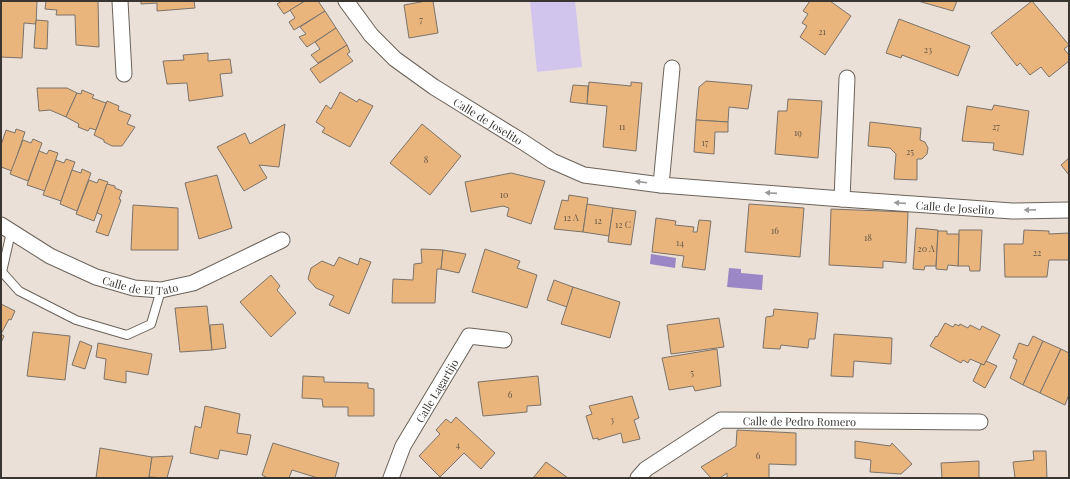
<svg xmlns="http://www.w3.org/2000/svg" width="1070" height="479" viewBox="0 0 1070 479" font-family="'Playfair Display',serif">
<rect width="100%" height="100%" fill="#eae0d7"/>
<!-- green -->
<polygon fill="#d1c5ed" points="530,1 575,1 582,67 537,72"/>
<!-- water -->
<g fill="#9b87c5">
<polygon points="651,254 676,258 675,268 650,264"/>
<polygon points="729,268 741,269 741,273 763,275 762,290 727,287"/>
</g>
<!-- building -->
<g fill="#e9b57d" stroke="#7b736a">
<polygon points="1,1 37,1 36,24 24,23 22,58 1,57"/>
<polygon points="46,1 98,1 99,47 76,45 75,15 56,15 57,10 45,9"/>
<polygon points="141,1 194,1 195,8 157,11 157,3 141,4"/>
<polygon points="282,1 305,1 284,14 277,4"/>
<polygon points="305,1 318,1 325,11 294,30 289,22 295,18 290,10"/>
<polygon points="426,1 433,1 438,33 409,38 404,5"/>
<polygon points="810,1 830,1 851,16 825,55 800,37 807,26 802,23 808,14 803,11"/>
<polygon points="918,1 957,1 953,11"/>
<polygon points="1032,1 1069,45 1064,49 1069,55 1069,61 1049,77 1041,67 1030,75 1020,63 1017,66 991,33"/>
<polygon points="325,11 336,28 307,47 299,37 306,34 300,27"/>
<polygon points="899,19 970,46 958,76 902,55 901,58 886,53"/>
<polygon points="36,20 48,21 47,49 34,48"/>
<polygon points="336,28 347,45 318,63 311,55 320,49 315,42"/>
<polygon points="347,45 350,52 347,54 353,61 320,83 310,69"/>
<polygon points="208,53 208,61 230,59 232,73 220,74 223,96 189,101 187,83 167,84 163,61 184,60 183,55"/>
<polygon points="706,81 752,85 748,109 729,107 728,122 696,120 699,87"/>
<polygon points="589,82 631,86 631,82 642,83 636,151 603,147 607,106 587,104"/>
<polygon points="573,85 588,86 587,104 570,102"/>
<polygon points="37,88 67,88 77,93 66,117 50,110 39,111"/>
<polygon points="82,90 94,95 92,98 106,103 96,130 90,128 88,131 78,127 79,124 66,117 77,93 81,94"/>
<polygon points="340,92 357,102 359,99 373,106 350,147 322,132 325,128 316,122 326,105 331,109"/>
<polygon points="788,99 822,101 818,158 775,154 778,111 787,111"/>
<polygon points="107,101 119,106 118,110 131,115 127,124 135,127 122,146 112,146 104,142 104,140 94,135"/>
<polygon points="994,105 1029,111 1023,155 993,150 994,143 962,141 967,106 992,110"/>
<polygon points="696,120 728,122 728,132 715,132 714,154 694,152"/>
<polygon points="870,122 921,128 920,140 925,142 928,148 927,154 922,159 917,159 917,180 894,179 896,154 890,148 868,146"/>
<polygon points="285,124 279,167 259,165 267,178 244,191 217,147 245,133 250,144"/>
<polygon points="422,124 461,156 430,195 390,163"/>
<polygon points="16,129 25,132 12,171 1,167 1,145 6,130 15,133"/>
<polygon points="33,139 42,143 28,181 10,174 23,140 31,143"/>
<polygon points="49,150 58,153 45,191 27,185 39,151 47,154"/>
<polygon points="1069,158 1069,175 1061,165"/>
<polygon points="66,159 75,162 61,201 43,195 56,160 64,163"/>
<polygon points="82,169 91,173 77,211 60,204 72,170 81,173"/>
<polygon points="511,173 545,181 531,224 507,216 509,208 503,206 471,212 465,182"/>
<polygon points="217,175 232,228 199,239 185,183"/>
<polygon points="99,179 108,182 94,221 76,214 89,180 97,183"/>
<polygon points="107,184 115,186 115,188 122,191 119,199 121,200 108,236 96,232 102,215 97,213"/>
<polygon points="569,195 588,198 583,232 554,229 562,200 568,201"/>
<polygon points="587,204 613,208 609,236 583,232"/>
<polygon points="749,204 804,208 800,257 745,252"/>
<polygon points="133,205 178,208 178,250 131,250"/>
<polygon points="613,208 636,211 631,245 608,242"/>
<polygon points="831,209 908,212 906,263 883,261 883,268 829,265"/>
<polygon points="656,218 676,221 675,225 694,227 693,232 697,232 699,220 711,221 705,270 682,267 684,256 652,252"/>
<polygon points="916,228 938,230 936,266 925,266 924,270 913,269"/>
<polygon points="959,230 982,230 980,271 970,271 969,266 958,266"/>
<polygon points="1024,230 1049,231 1049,234 1069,233 1069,260 1049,260 1047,277 1005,277 1004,244 1023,244"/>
<polygon points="938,231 947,231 947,234 959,234 958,266 948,265 947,270 936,269"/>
<polygon points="421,249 443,250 441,269 437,269 435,303 392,303 393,279 413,280 414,264 422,263"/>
<polygon points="485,249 520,261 517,268 537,275 527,308 472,292"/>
<polygon points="443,250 466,254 459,273 441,269"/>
<polygon points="339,257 358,265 360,258 371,262 349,314 329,305 334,296 316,288 308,279 311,268 322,261 334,266"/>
<polygon points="271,275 280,286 277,290 296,313 271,337 240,302"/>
<polygon points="554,280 573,287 567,307 547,300"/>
<polygon points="573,287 620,302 610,338 561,324"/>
<polygon points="1,304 15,311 11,320 9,319 1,334 4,336 1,343"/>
<polygon points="207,306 212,350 180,352 175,308"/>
<polygon points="774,309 818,313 815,339 809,339 808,348 781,345 780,349 763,348 766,317 773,316"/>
<polygon points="719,318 724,347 671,354 667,325"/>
<polygon points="945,323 953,327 955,324 959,326 960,324 968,328 970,325 980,330 982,326 1000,335 984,365 970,359 968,363 963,360 961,363 930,346 936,336 937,337"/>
<polygon points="223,324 226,348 212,350 210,325"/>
<polygon points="33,332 70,336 65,380 27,376"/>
<polygon points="834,334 892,338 891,364 854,361 853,377 831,376"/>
<polygon points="1033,336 1043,341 1023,385 1010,378 1017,360 1013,358 1019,343 1028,346"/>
<polygon points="80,341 92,346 85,369 72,365"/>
<polygon points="1043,341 1061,349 1040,393 1023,385"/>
<polygon points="98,343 152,354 148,375 126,371 126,383 104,379 106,359 96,357"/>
<polygon points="717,349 721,386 695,391 693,386 669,390 662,358"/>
<polygon points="1061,349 1069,353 1069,394 1065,405 1040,393"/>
<polygon points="986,361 997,366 985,388 973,381 981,364 984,365"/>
<polygon points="303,376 324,377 324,382 368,383 368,388 374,389 374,416 348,416 348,407 323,407 322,399 302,398"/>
<polygon points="538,376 541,405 527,406 527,412 483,416 478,382"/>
<polygon points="632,396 639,418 634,420 640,439 623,443 621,433 598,440 598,438 593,439 586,416 592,414 589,406"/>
<polygon points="205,406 240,414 237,433 251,435 247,455 220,450 218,459 190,453 195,426 201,428"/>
<polygon points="456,417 495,453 481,469 464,453 440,477 419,456 440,434 436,430 446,419 451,423"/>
<polygon points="737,430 796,433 796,465 769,464 769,478 727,478 727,473 720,478 711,478 701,467 736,446"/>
<polygon points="855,441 890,446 892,443 912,464 901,474 870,472 871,460 855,458"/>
<polygon points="273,443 339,463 335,478 318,478 292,470 289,478 268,478 262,475"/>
<polygon points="100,448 152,457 149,478 96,478"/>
<polygon points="1033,451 1046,451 1047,478 1015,478 1013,462 1034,460"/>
<polygon points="173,456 167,478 149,477 152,457"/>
<polygon points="979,461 979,478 942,478 941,463"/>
<polygon points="546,462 568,478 533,478"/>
</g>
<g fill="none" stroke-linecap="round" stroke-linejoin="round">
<!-- lane casing -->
<g stroke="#6b625a" stroke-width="10">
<polyline id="lane" points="11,232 2,272 19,291 76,320 127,335 151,324 161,290"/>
</g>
<!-- street casing -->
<g stroke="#6b625a" stroke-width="17">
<g id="street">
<polyline points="120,1 124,74"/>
<path id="s1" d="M 346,1 L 371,35 L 395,59 L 434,87 L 523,142 L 552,161 L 584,175 L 661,185 L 842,199 L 1012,211 L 1069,210"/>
<polyline points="661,185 672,68"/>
<polyline points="842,199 847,78"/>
<path id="s2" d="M 1,225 L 50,256 L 96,277 L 134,288 L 161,290 L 193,283 L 282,240"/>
<path id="s3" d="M 391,478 L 403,446 L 469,336 L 504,340"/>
<path id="s4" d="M 638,478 L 646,469 L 721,420 L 980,422"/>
</g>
</g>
<!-- lane -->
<use href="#lane" stroke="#fff" stroke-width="8"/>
<!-- street -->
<use href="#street" stroke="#fff" stroke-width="15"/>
</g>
<!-- one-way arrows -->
<defs><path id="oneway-solid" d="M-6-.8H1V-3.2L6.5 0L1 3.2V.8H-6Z"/></defs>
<g fill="#9c9a98">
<use href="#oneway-solid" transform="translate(641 182) rotate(-173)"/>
<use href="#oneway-solid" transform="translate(771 193) rotate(-176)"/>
<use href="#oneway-solid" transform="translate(900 203) rotate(-176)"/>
<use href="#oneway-solid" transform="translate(1030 210) rotate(179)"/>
</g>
<g text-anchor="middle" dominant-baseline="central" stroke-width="3" stroke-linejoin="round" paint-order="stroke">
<!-- number labels -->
<g font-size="9" fill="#655645">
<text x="421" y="19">7</text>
<text x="822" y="31">21</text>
<text x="928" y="49">23</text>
<text x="622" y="126">11</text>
<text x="996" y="126">27</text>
<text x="798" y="132">19</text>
<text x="705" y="142">17</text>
<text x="910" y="151">25</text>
<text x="426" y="159">8</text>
<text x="504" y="194">10</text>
<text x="571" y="217">12 A</text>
<text x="598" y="220">12</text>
<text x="623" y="224">12 C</text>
<text x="775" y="230">16</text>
<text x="868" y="237">18</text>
<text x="680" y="242">14</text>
<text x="926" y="248">20 A</text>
<text x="1037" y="252">22</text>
<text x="692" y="372">5</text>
<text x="510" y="394">6</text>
<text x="612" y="419">3</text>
<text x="458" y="444">4</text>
<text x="758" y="455">6</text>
</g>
<!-- street labels -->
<g font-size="11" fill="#393632" stroke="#f7eee4">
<text stroke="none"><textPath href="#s1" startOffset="188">Calle de Joselito</textPath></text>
<text stroke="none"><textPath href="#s1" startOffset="671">Calle de Joselito</textPath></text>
<text stroke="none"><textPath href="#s2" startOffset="154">Calle de El Tato</textPath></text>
<text stroke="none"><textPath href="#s3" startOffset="99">Calle Lagartijo</textPath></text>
<text stroke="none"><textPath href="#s4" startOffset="180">Calle de Pedro Romero</textPath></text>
</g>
</g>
<!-- border -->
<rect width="1070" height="479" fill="none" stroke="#393632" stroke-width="4"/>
</svg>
